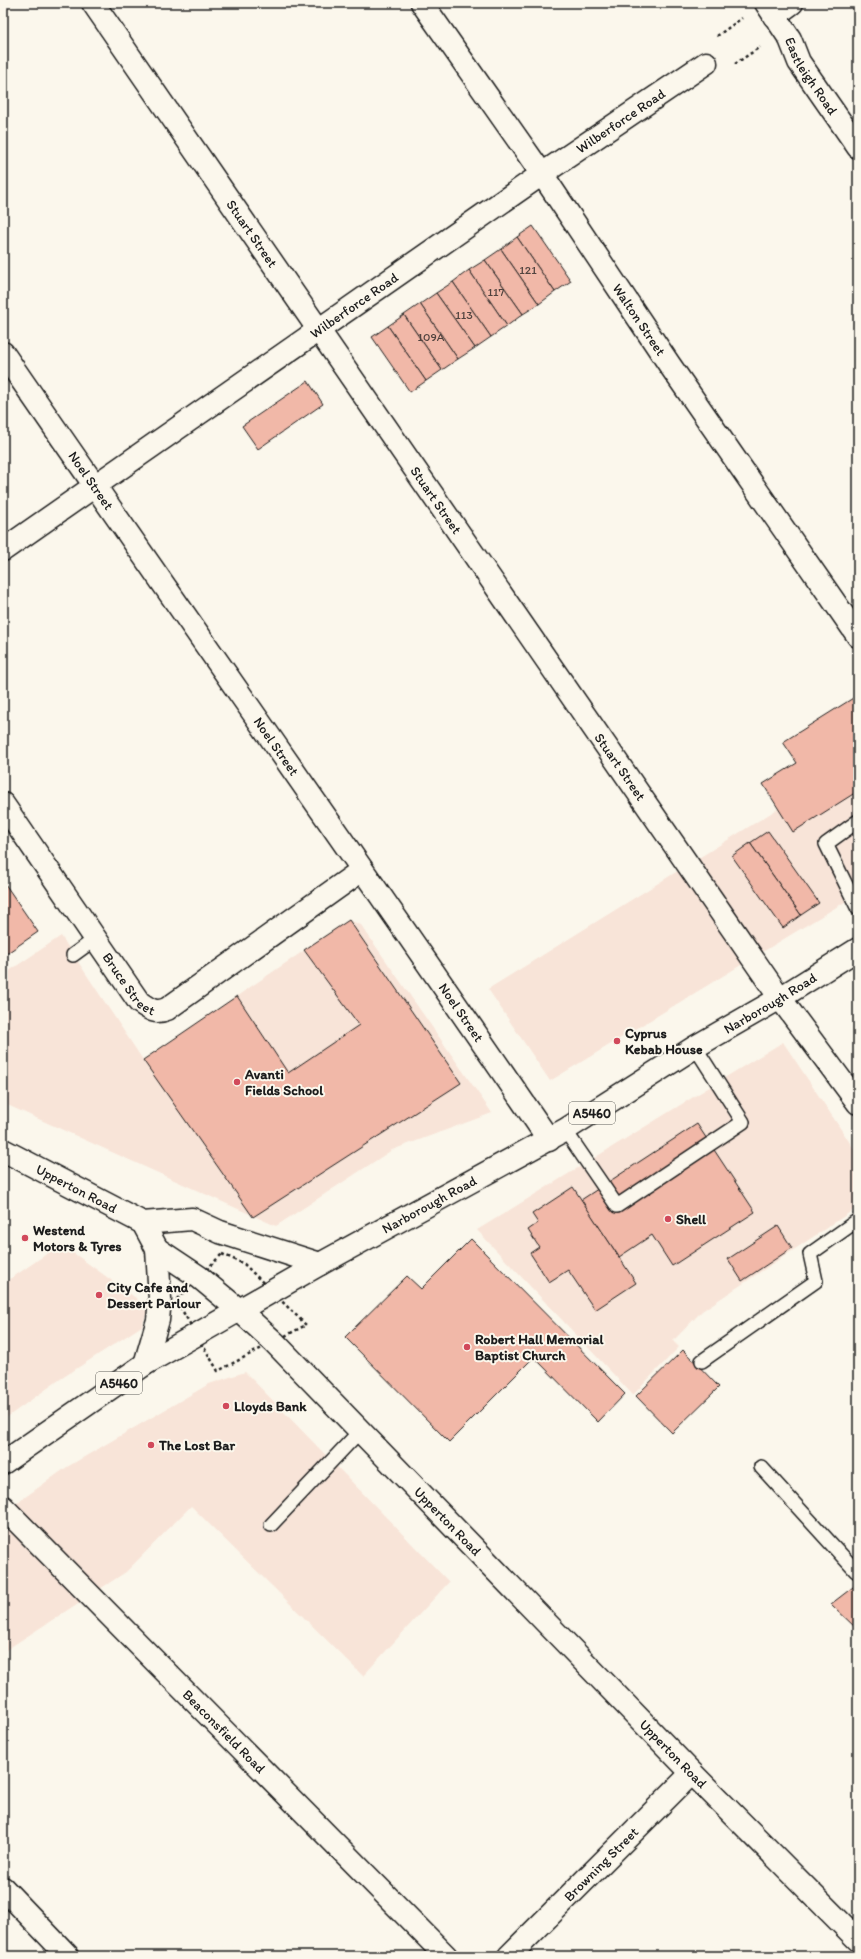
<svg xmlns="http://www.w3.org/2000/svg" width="861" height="1959" viewBox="0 0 861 1959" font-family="Itim,sans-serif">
<rect width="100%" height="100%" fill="#fbf7ec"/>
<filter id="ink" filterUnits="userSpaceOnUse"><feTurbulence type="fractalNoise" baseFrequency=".025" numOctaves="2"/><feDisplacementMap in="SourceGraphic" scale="8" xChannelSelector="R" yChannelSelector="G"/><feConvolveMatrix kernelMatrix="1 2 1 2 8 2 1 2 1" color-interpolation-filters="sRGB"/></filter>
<g filter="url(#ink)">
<!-- built -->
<g fill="#f8e4d8">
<polygon points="858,759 858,894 550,1081 488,989"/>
<polygon points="349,920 361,925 492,1113 392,1150 276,1226 3,1103 3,975 61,936 143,1060"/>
<polygon points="783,1042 858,1155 858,1207 702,1311 673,1341 679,1347 633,1395 477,1230"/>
<polygon points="61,1244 136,1298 147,1311 142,1326 59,1380 3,1420 3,1284"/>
<polygon points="245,1372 449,1582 363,1676 191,1506 126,1572 3,1652 3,1513 67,1467 209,1384"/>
</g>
<!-- building -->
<g fill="#f1b8a8" stroke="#1c1c1c">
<polygon points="533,226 571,281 555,292 517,237"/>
<polygon points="517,237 555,292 539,304 501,249"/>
<polygon points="501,249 539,304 523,314 485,260"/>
<polygon points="485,260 523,314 507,326 469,270"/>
<polygon points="469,270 507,326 491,337 453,282"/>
<polygon points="453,282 491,337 475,348 436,293"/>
<polygon points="436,293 475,348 458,359 420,304"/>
<polygon points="420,304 458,359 442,370 404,315"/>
<polygon points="404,315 442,370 426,381 388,326"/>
<polygon points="388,326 426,381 410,392 372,337"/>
<polygon points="308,381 323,404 258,449 242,426"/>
<polygon points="858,695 858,791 793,832 763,784 797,763 783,742"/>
<polygon points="768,831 819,903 801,915 750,843"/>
<polygon points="750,843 801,915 783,928 732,856"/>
<polygon points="3,881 38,932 3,956"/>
<polygon points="349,920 461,1083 253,1217 143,1060 237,996 288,1073 359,1025 304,950"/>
<polygon points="697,1124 755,1212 672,1266 652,1235 619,1257 581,1200"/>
<polygon points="573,1187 636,1283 595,1310 568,1270 549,1282 530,1253 539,1247 528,1230 538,1223 532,1214"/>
<polygon points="778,1226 792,1248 742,1281 728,1259"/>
<polygon points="471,1239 625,1394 598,1422 534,1357 449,1442 345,1337 407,1276 421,1289"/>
<polygon points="683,1350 719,1387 672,1433 636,1396"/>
<polygon points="857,1584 858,1585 858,1630 831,1604"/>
</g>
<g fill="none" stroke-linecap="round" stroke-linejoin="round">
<!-- service casing -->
<g stroke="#1c1c1c" stroke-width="16">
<g id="service">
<polyline points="858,821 826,844 858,909"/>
<polyline points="73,955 95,939"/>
<polyline points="565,1130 617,1206 743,1122 695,1047"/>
<polyline points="702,1361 816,1281 810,1254 858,1220"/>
<polyline points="761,1467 856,1571 858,1570"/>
<polyline points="271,1525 360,1431"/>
</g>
</g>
<!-- minor casing -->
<g stroke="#1c1c1c" stroke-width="25">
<g id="minor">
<path id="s1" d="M 93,3 L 780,998 L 858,1103"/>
<path id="s2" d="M 422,3 L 542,174 L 669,364 L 858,636"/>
<path id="s3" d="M 766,3 L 790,39 L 799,62 L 858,147"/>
<polyline points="774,16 792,3"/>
<path id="s4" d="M 3,353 C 184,616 369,876 549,1140"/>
<path id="s5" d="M 3,550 L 542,174 L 706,63"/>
<path id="s6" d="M 3,804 L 139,1002 C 149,1009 155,1014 167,1009 L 362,870"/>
<path id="s7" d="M 239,1310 L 274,1342 L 692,1773 L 858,1940"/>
<path id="s8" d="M 3,1507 L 446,1956"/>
<polyline points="3,1888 68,1956"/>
<path id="s9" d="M 509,1956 L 692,1773"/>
</g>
</g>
<!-- tertiary casing -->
<g stroke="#1c1c1c" stroke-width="25">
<g id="tertiary">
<path id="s10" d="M 3,1150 L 143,1223 L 157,1249 L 199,1277 L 239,1310"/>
<polyline points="143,1223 192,1219 220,1232 320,1264"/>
<polyline points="145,1364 158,1320 160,1299 157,1249"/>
</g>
</g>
<!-- primary casing -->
<g stroke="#1c1c1c" stroke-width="25">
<g id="primary">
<path id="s11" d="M 3,1463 L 145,1364 L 320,1264 L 565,1130 L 695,1047 L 780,998 L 858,949"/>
</g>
</g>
<!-- path -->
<g stroke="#1c1c1c" stroke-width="2.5" stroke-dasharray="3 3" stroke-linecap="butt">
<polyline points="717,36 742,18"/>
<polyline points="735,64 760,47"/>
<polygon points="222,1254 244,1264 306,1325 218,1371 176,1300"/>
</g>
<!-- service -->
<use href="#service" stroke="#fbf7ec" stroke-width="13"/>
<!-- minor -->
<use href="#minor" stroke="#fbf7ec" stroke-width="22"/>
<!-- tertiary -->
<use href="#tertiary" stroke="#fbf7ec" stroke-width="22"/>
<!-- primary -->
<use href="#primary" stroke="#fbf7ec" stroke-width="22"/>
</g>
</g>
<!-- markers -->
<g fill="#d1495b" stroke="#fbf7ec" stroke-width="1.5">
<circle cx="617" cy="1041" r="4"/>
<circle cx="237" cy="1082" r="4"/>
<circle cx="668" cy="1219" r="4"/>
<circle cx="25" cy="1238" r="4"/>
<circle cx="99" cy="1295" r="4"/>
<circle cx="467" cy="1347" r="4"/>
<circle cx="226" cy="1406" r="4"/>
<circle cx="151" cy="1445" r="4"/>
</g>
<g text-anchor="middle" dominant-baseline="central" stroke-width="4" stroke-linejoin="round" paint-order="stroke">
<!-- number labels -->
<g font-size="12" fill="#51433f">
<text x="528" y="270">121</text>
<text x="496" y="292">117</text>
<text x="464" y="315">113</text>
<text x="431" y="337">109A</text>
</g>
<!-- shield labels -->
<g fill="#fbf7ec" stroke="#5f5e5a" stroke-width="1">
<rect x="569" y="1102" width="46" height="22" rx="3"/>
<rect x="96" y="1372" width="46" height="22" rx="3"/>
</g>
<g font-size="13" font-weight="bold" fill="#1c1c1c">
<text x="592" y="1113">A5460</text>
<text x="119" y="1383">A5460</text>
</g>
<!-- street labels -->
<g font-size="14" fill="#1c1c1c" stroke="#fbf7ec">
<text stroke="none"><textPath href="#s3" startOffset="86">Eastleigh Road</textPath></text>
<text stroke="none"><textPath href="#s5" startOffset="752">Wilberforce Road</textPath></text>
<text stroke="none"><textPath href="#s1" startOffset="280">Stuart Street</textPath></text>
<text stroke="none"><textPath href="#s5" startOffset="428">Wilberforce Road</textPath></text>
<text stroke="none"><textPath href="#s2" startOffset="384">Walton Street</textPath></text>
<text stroke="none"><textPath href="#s4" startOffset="155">Noel Street</textPath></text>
<text stroke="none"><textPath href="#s1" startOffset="604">Stuart Street</textPath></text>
<text stroke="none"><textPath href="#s4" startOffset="479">Noel Street</textPath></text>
<text stroke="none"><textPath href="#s1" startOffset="928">Stuart Street</textPath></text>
<text stroke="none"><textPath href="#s6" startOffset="220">Bruce Street</textPath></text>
<text stroke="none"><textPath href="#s11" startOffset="895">Narborough Road</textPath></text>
<text stroke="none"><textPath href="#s4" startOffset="803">Noel Street</textPath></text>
<text stroke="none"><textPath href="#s10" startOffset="83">Upperton Road</textPath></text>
<text stroke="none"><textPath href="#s11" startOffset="499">Narborough Road</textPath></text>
<text stroke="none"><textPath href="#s7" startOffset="297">Upperton Road</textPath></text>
<text stroke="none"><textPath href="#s8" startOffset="315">Beaconsfield Road</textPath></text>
<text stroke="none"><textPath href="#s7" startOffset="621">Upperton Road</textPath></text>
<text stroke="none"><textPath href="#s9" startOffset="130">Browning Street</textPath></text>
</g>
<!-- poi labels -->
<g font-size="14" font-weight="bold" fill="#1c1c1c" stroke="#fbf7ec" text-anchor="start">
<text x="625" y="1033">Cyprus<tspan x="625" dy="16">Kebab House</tspan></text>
<text x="245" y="1074">Avanti<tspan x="245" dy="16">Fields School</tspan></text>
<text x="676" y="1219">Shell</text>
<text x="33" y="1230">Westend<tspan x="33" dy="16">Motors &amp; Tyres</tspan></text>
<text x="107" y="1287">City Cafe and<tspan x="107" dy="16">Dessert Parlour</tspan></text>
<text x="475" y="1339">Robert Hall Memorial<tspan x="475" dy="16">Baptist Church</tspan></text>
<text x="234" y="1406">Lloyds Bank</text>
<text x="159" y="1445">The Lost Bar</text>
</g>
</g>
<!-- margin -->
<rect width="861" height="1959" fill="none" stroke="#fbf7ec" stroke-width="16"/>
<rect x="8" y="8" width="845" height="1943" fill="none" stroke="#1c1c1c" stroke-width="1.5" filter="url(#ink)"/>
</svg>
